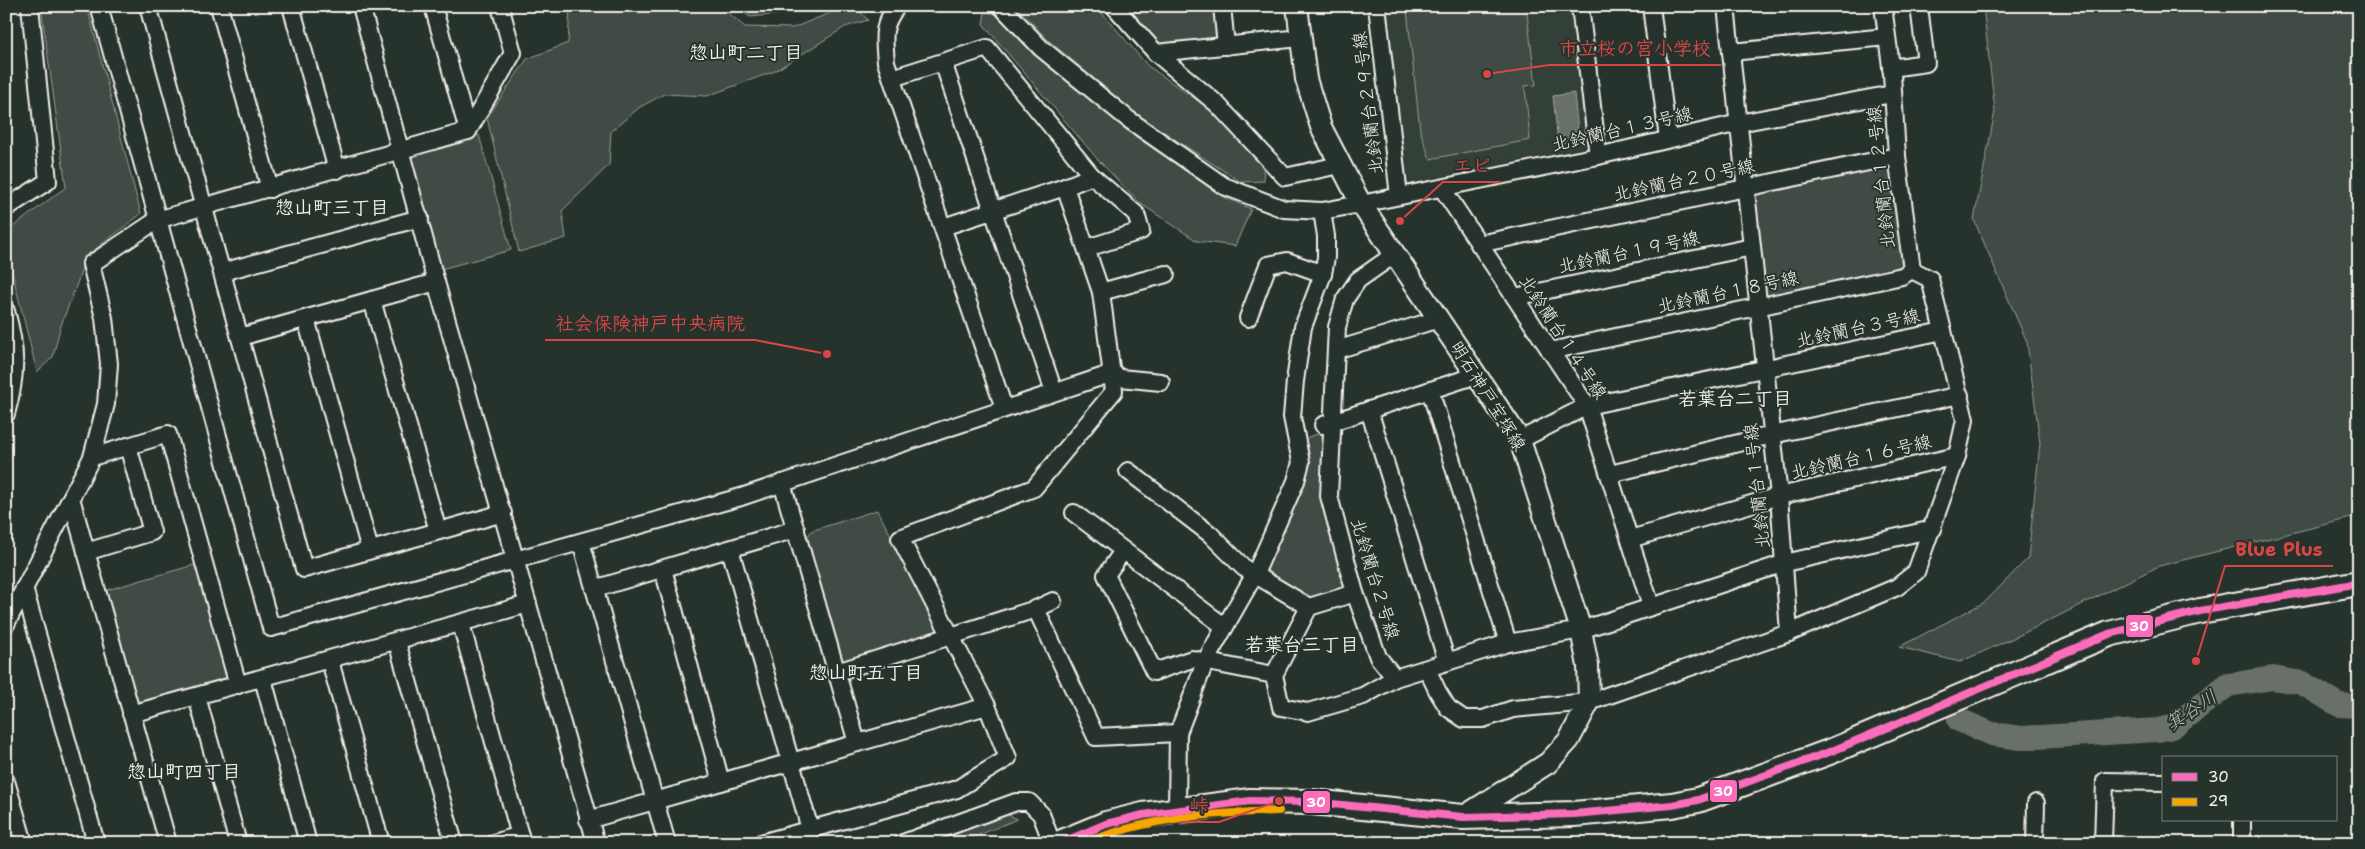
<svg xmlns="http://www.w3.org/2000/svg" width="2365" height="849" viewBox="0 0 2365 849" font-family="'Shantell Sans','Klee One',sans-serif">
<rect width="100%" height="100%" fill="#26332d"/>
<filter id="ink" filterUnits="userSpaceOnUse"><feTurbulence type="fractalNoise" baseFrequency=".02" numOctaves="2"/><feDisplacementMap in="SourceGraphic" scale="10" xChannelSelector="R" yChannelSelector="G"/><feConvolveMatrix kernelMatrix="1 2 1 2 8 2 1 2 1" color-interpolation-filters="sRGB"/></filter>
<g filter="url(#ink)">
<!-- built -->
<g fill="#333f39">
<polygon points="1384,6 1574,6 1590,141 1582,148 1411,183 1403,176"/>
<polygon points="1225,835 1262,843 1205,843"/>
</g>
<!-- green -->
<g fill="#414b45" stroke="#9a9e96">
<polygon points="41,6 87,6 141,214 85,257 78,281 60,328 53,357 37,372 6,248 6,232 66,187"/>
<polygon points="570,6 720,6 745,27 793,28 847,6 855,6 868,20 845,27 775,71 707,96 664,94 640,107 611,131 609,165 562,211 566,238 519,252 487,118 527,59 568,43"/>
<polygon points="735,6 808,6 792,13 750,17"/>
<polygon points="1016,6 1096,6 1148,66 1211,110 1263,167 1264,181 1241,182 1139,116 1048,40"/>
<polygon points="1122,6 1217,6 1220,32 1215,39 1166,46 1154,43"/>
<polygon points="1428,6 1526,6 1536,85 1525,86 1530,140 1430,159 1420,130 1407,10"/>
<polygon points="1983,6 2359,6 2359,516 2159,566 2020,635 1960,662 1899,647 1985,602 2028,558 2040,443 2027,342 1974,220 1995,111"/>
<polygon points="985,12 998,14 1034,55 1125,129 1222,196 1251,209 1235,246 1197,241 1141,204 1099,161 983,24"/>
<polygon points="479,135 511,250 441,269 410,162 415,153"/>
<polygon points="1887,163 1892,167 1904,266 1900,272 1772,298 1766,294 1755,195 1762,189"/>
<polygon points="1321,433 1326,434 1346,583 1343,589 1309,597 1269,575 1264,566 1302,443 1308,437"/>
<polygon points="877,510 941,627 936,637 845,662 839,659 806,540 811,531"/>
<polygon points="194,565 201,569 231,677 225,684 144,707 134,702 104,594 107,590"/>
<polygon points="1007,814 1017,819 960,843 924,843"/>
</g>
<!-- water -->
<polygon fill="#676f68" stroke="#9fa39b" points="1574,93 1579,141 1558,143 1553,96"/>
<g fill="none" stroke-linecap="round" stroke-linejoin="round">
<!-- river -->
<polyline stroke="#676f68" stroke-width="24" points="1959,720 1992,734 2021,738 2158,730 2172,727 2228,685 2273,678 2302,683 2339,705 2359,706"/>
<!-- minor casing -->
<g stroke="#f4f1e8" stroke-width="20">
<g id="minor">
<polyline points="99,6 271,628 741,497 1113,373 1120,378 1161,382"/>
<polyline points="148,6 304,569 503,513"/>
<polyline points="219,6 270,189"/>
<polyline points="291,6 337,170"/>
<polyline points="361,6 436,282 596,843"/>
<polyline points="433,6 468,131"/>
<path d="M 897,6 C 881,27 884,37 886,62 L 1004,408"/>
<polyline points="1001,6 1041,48 1128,119 1224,186 1284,209 1322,211 1361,204 1598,156 1739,123 1892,94"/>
<polyline points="1114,6 1156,53 1300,38"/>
<polyline points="1222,6 1226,46"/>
<polyline points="1377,6 1399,196"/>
<polyline points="1580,6 1598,156"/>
<polyline points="1651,6 1668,139"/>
<polyline points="1883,6 1892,74 1897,156 1912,270 1930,279 1943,331"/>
<polyline points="1731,52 1887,37"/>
<polyline points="1156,53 1217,104 1285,177 1339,165"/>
<polyline points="943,62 1054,392"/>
<polyline points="1891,68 1926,63 1919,6"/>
<polyline points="892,78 987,48 1092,176 1136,214 1141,231 1087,248"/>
<polyline points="1442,188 1587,406 1651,606"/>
<polyline points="6,208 48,181 30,6"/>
<polyline points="943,227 1065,187 1092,176"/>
<polyline points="1479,244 1897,156"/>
<polyline points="1395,254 1358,280 1345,299 1337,327 1329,496 1355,593 1378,657 1395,678 1508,643 1581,630 1785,563 1933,529"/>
<polyline points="222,272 420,218"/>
<polyline points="1101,292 1166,274"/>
<polyline points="1515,297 1752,247"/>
<polyline points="372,300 438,531"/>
<path d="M 6,311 C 17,350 17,375 6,414"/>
<polyline points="1248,318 1268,265 1287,261 1323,274"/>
<polyline points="306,319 370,550"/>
<polyline points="240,337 436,282"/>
<polyline points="1336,350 1439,319"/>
<polyline points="1550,351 1902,276 1912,270"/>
<polyline points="1430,390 1508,643"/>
<polyline points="1369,410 1447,662"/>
<polyline points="1323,425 1477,375"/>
<polyline points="1520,440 1587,406 1943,331 1965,420 1957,456 1916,572 1897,587 1789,633"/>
<polyline points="92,457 168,434 238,685"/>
<polyline points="1128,471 1210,534 1244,568 1309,607"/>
<polyline points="1610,474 1772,435 1960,395"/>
<polyline points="782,483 857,743"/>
<polyline points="71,498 168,843"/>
<polyline points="1074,513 1225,627"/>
<polyline points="1630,539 1779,496 1957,456"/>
<polyline points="581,542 667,843"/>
<polyline points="730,549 810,829"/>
<polyline points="1123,551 1106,575 1154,672 1192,659 1274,675"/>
<polyline points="86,552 152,532 128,446"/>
<polyline points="663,569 721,782"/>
<polyline points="24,588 96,843"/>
<polyline points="594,589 796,529"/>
<polyline points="1355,593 1309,607 1274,675 1281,707 1308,712 1363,696 1395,678"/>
<polyline points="1036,609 1053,601"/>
<polyline points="6,624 92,457 106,404 109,364 104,318 91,264 157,220 468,131 513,53 500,6"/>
<polyline points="461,624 522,843"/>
<polyline points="397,642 454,843"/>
<polyline points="330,661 381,843"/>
<polyline points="1427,669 1438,692 1448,708 1464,719 1483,719 1513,709 1589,702 1789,633 1779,496 1726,6"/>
<polyline points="837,672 1036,609 1096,737 1178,733"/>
<polyline points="263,679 308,843"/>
<polyline points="197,697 238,843"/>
<polyline points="131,714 528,604"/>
<polyline points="6,781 24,843"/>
<polyline points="1177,809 1178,733 1206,660 1255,574 1296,481 1301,462 1292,417 1295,381 1303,327 1323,274 1326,257 1326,236 1322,211"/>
<polyline points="588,820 987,706"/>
<polyline points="494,843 520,835"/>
<polyline points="761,843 957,789 1008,758 987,706 900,538 1034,488 1114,391 1101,292 1065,187"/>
<polyline points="903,843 1016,802 1029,802 1041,814 1052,843"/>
<polyline points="2035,843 2036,803"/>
<polyline points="2103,843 2105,781 2164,782"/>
<polyline points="2242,843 2242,820"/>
</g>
</g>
<!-- major casing -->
<g stroke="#f4f1e8" stroke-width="24">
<polyline id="major" points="1297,6 1306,79 1321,127 1361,204 1520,440 1581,630 1588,666 1589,702 1569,740 1548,763 1463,817"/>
</g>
<!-- highway casing -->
<g stroke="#f4f1e8" stroke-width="28">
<polyline id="highway" points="1060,843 1106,824 1143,815 1250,801 1312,802 1463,817 1574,814 1672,805 1698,800 1832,751 2109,634 2200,611 2359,583"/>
</g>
<!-- minor -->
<use href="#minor" stroke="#26332d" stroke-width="16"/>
<!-- major -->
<use href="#major" stroke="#26332d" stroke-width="20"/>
<!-- highway -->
<use href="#highway" stroke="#26332d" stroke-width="24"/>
<!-- bus-1 casing -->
<g stroke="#26332d" stroke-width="11">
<polyline id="bus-1" points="1061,843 1106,824 1143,815 1250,801 1312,802 1463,817 1574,814 1672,805 1698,800 1832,751 2109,634 2200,611 2359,583"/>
</g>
<!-- bus-2 casing -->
<g stroke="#26332d" stroke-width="11">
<path id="bus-2" d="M 1086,843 C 1147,817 1215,813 1279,811"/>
</g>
<!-- bus-1 -->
<use href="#bus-1" stroke="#fb6dba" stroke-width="8"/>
<!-- bus-2 -->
<use href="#bus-2" stroke="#f7a600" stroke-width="8"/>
</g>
</g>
<g text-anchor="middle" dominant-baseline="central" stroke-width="4" stroke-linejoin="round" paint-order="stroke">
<!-- street labels -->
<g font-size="18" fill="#f4f1e8" stroke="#26332d">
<text transform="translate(1368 103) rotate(-97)">北鈴蘭台２９号線</text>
<text transform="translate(1622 129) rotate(-13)">北鈴蘭台１３号線</text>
<text transform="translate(1881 177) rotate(-96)">北鈴蘭台１２号線</text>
<text transform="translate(1684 180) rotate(-12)">北鈴蘭台２０号線</text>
<text transform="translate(1629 252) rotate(-12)">北鈴蘭台１９号線</text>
<text transform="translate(1728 292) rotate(-12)">北鈴蘭台１８号線</text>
<text transform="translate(1858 328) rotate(-12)">北鈴蘭台３号線</text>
<text transform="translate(1563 337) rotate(57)">北鈴蘭台１４号線</text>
<text transform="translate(1488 396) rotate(58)">明石神戸宝塚線</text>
<text transform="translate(1861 457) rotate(-13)">北鈴蘭台１６号線</text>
<text transform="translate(1757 486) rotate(-96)">北鈴蘭台１号線</text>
<text transform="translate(1375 579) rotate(73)">北鈴蘭台２号線</text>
</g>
<!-- neighbourhood labels -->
<g font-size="19" font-weight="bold" fill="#f4f1e8" stroke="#26332d">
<text x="746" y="52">惣山町二丁目</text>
<text x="332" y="207">惣山町三丁目</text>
<text x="1735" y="398">若葉台二丁目</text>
<text x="1302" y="644">若葉台三丁目</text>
<text x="866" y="672">惣山町五丁目</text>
<text x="184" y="771">惣山町四丁目</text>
</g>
<!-- water labels -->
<g font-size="19" font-style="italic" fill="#bcbdb5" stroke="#26332d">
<text transform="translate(2191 710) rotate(-33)">箕谷川</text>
</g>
</g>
<!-- callouts -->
<path fill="none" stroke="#da4645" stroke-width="2" d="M1487 74L1549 65H1721M1400 221L1443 182H1501M827 354L755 340H545M2196 661L2225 566H2333M1279 801L1219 822H1180"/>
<g fill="#da4645" stroke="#26332d" stroke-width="2">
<circle cx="1487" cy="74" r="5"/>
<circle cx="1400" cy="221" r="5"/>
<circle cx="827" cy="354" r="5"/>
<circle cx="2196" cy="661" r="5"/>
<circle cx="1279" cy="801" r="5"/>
</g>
<g font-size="19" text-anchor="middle" font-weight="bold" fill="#da4645" stroke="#26332d" stroke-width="4" stroke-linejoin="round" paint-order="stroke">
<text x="1635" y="55">市立桜の宮小学校</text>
<text x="1472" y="172">エピ</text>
<text x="650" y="330">社会保険神戸中央病院</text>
<text x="2279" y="556">Blue Plus</text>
<text x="1199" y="812">峠</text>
</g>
<g stroke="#26332d" stroke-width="2">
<rect x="2125" y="614" width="29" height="24" rx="5" fill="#fb6dba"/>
<rect x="1709" y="779" width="29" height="24" rx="5" fill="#fb6dba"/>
<rect x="1302" y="790" width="29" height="24" rx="5" fill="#fb6dba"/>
</g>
<g font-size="14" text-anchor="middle" font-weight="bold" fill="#fff">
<text x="2139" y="631">30</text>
<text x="1723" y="796">30</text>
<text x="1316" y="807">30</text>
</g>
<!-- margin -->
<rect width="2365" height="849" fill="none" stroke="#26332d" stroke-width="25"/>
<rect x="12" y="12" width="2340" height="824" fill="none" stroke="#f4f1e8" stroke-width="2" filter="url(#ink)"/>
<!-- legend -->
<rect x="2162" y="756" width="175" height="65" fill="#26332d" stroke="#787f78"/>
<rect x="2172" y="773" width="25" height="8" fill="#fb6dba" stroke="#787f78"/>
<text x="2208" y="782" font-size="15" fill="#f4f1e8">30</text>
<rect x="2172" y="798" width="25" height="8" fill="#f7a600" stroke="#787f78"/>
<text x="2208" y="806" font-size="15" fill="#f4f1e8">29</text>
</svg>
